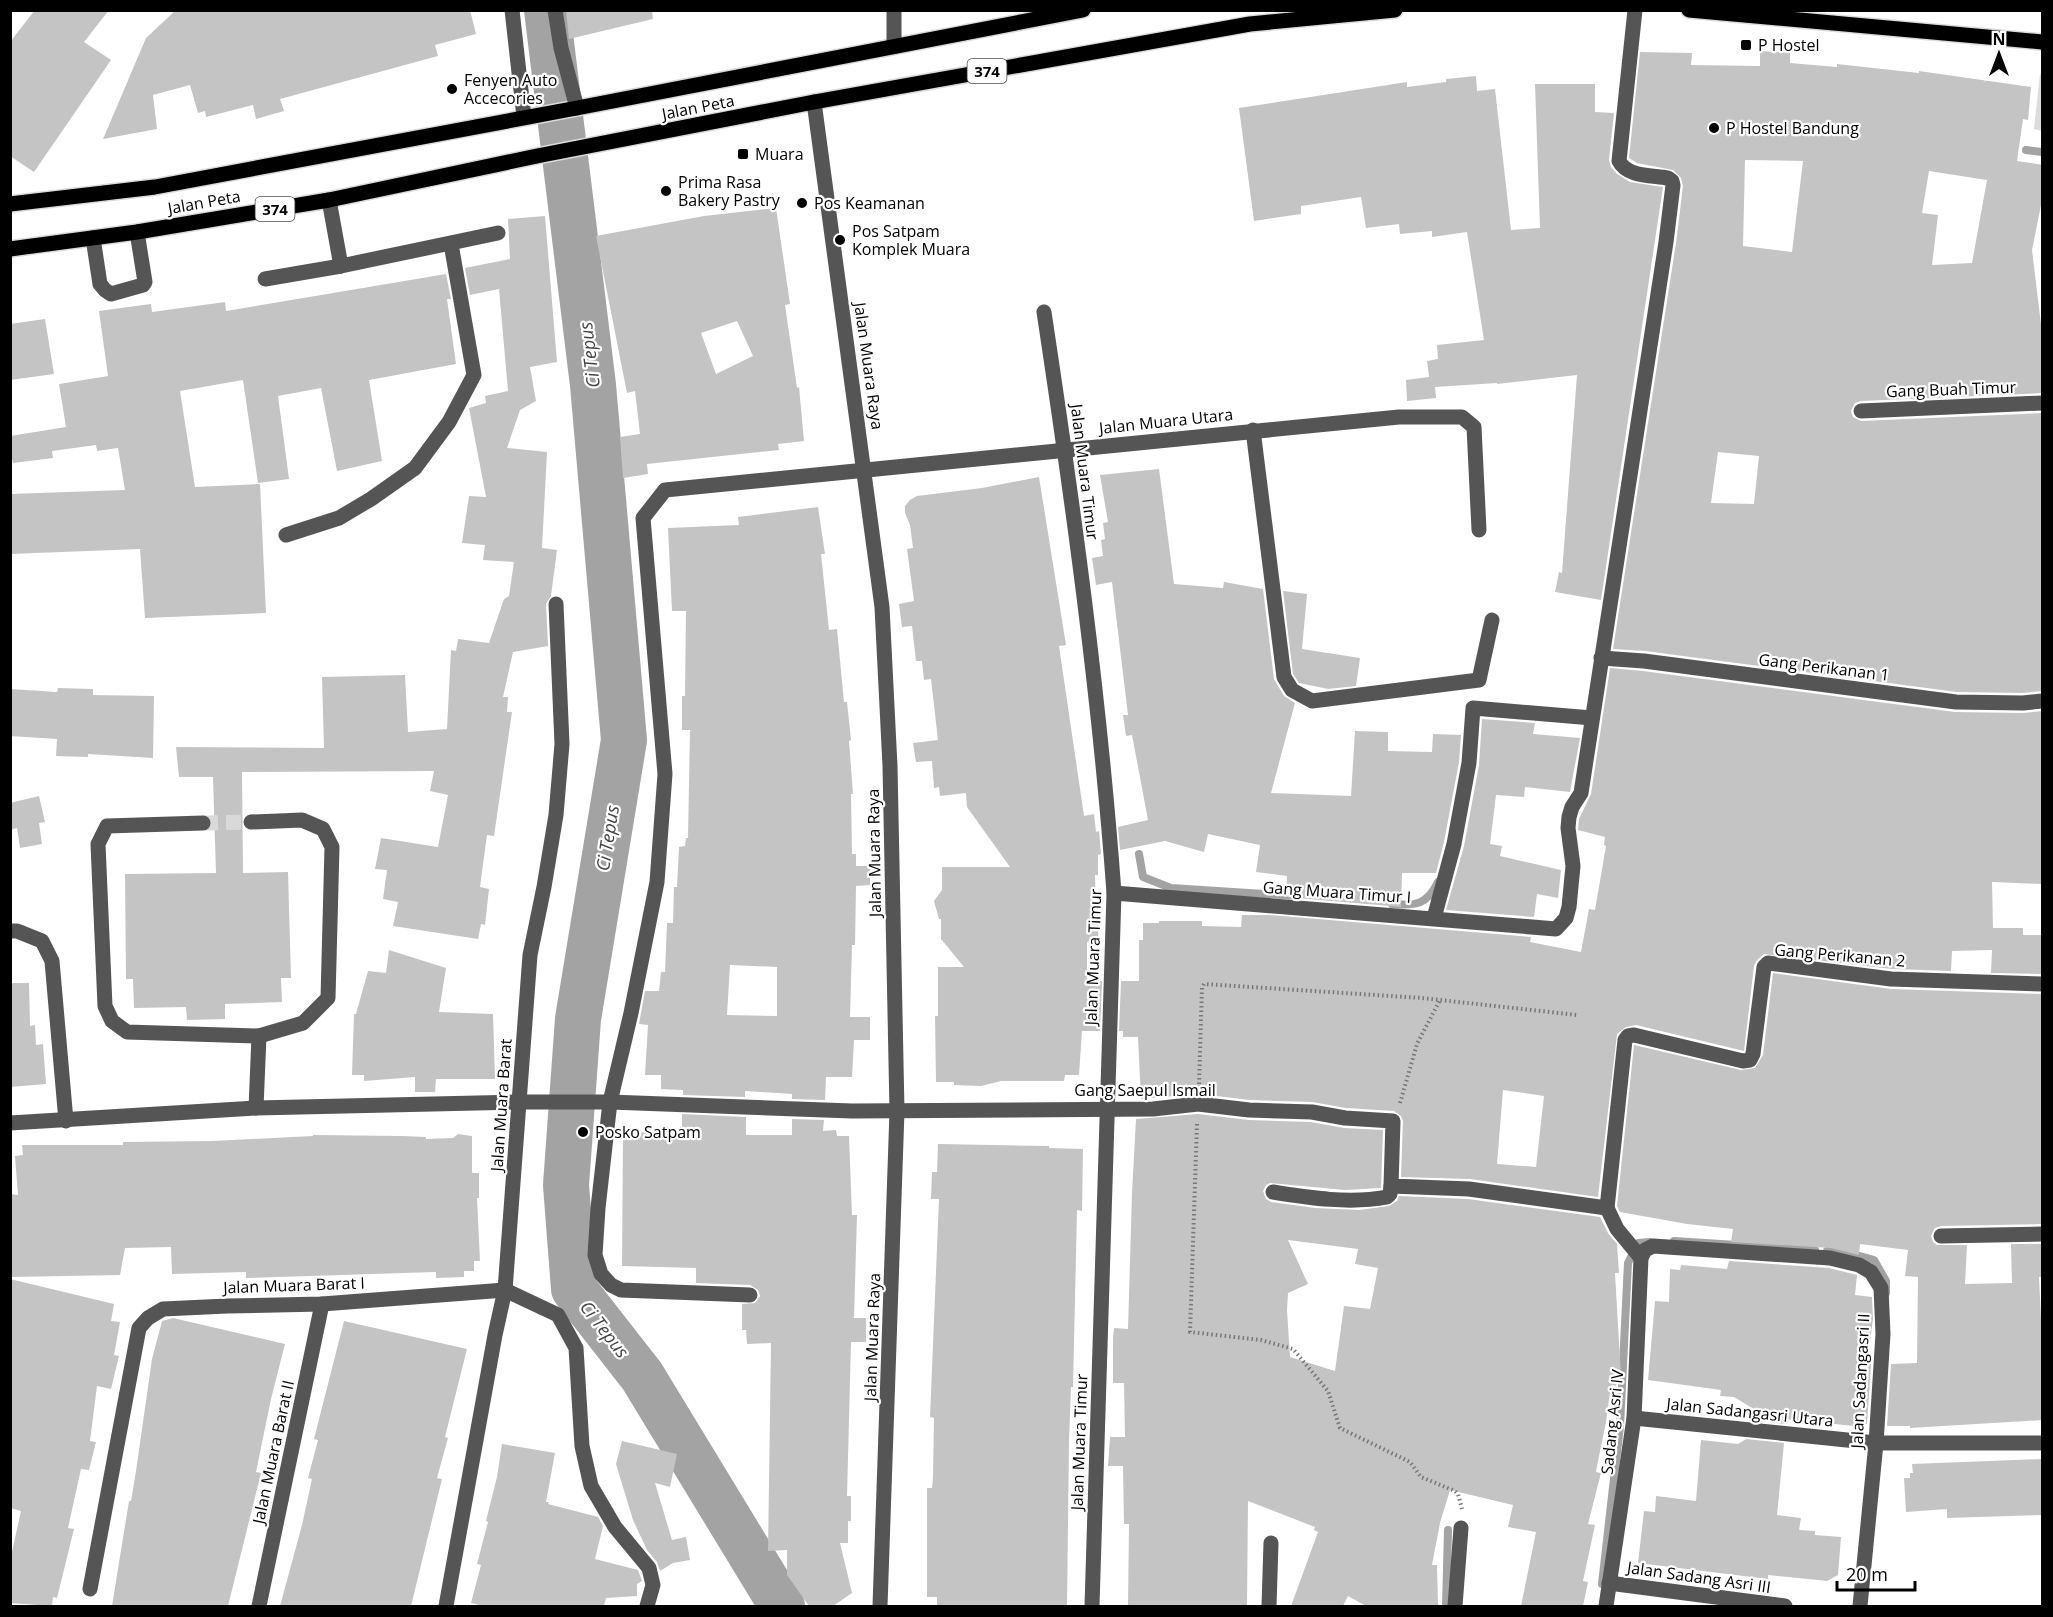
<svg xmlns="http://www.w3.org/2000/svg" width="2053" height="1617" viewBox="0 0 2053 1617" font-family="'Open Sans',sans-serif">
<rect width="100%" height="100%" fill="#fff"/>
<!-- green -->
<polygon fill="#dcdcdc" points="2040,74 2042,75 2042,131 2034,129"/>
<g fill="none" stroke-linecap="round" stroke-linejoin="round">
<!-- stream -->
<g stroke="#a3a3a3" stroke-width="8">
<polyline points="2026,150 2042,152"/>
<polyline points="1139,854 1143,877 1171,888 1296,896"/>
<path d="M 1392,904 C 1416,906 1427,905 1438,882"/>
<polyline points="1674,1241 1815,1250"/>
<polyline points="1827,1251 1849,1253 1874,1260 1886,1281 1886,1293"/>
<polyline points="1602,1584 1620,1426 1628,1263 1638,1243 1650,1242"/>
<polyline points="1446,1606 1448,1530"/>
</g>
<!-- river -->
<polyline stroke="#a3a3a3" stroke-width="46" points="547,10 593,385 624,740 578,1019 566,1185 574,1289 642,1376 782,1606"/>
</g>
<!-- building -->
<g fill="#c4c4c4" fill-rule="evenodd">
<polygon points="35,10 109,10 84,42 111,60 34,172 10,156 10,42"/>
<polygon points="176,10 470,10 476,34 435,45 438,56 280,99 284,111 256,119 253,105 206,117 205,111 198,113 190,85 153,95 157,129 103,139 146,38"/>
<polygon points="566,10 652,10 653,19 569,39"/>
<path d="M 1760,51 L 1790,53 L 1790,63 L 1837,67 L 1837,64 L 1919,73 L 1919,71 L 2031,87 L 2028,120 L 2023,119 L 2017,161 L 2043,165 L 2043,195 L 2032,250 L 2043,341 L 2043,393 L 1861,401 L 1855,403 L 1851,411 L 1853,417 L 1861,421 L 2043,413 L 2043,691 L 2023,693 L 1957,692 L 1645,651 L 1613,649 L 1676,243 L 1683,186 L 1681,178 L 1673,170 L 1637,163 L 1629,158 L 1640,52 L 1692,53 L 1691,65 L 1760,66 ZM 1745,160 L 1803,161 L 1792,252 L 1743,246 ZM 1929,171 L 1987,180 L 1972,263 L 1932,265 L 1938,215 L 1922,213 ZM 1718,452 L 1759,456 L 1754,504 L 1711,503 Z"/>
<polygon points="1476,76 1477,91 1495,89 1511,230 1540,228 1535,84 1595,84 1595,112 1614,113 1609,160 1611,167 1617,174 1630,182 1663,187 1601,600 1555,592 1559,572 1562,573 1577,375 1497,384 1497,383 1435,387 1436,398 1407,401 1406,380 1429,377 1427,361 1438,359 1437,345 1484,340 1467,232 1432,237 1432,231 1400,234 1399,224 1366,228 1361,197 1301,206 1301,214 1254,221 1239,108 1407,82 1407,87 1446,82 1446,79"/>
<path d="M 776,208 L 790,304 L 785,305 L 797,388 L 799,387 L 804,441 L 778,444 L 779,450 L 647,464 L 648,474 L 623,478 L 620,437 L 640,434 L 635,391 L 627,393 L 596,236 L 704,216 ZM 737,321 L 753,356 L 716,374 L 701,333 Z"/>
<polygon points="545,216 557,362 530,367 536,401 520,410 507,448 547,452 542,548 557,550 551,596 546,604 548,646 513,652 503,697 508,697 507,712 512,712 494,836 487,835 480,887 489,889 485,925 481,924 478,939 393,926 398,902 383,899 387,870 375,869 381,838 438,847 448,795 430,791 434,771 242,772 243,873 288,872 291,978 281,978 282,1002 225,1004 225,1019 187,1020 186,1007 134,1008 133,979 126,979 125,874 216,873 213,777 179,777 176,747 324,748 322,677 405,675 408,732 447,729 451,650 456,651 458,639 489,643 504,599 509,596 514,562 483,560 485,545 462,543 469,496 486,497 469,408 486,403 485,396 508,391 499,289 470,295 465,268 510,259 508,219"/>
<polygon points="446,274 451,299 447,299 456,364 369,380 382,461 337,471 321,388 278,396 289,479 258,483 243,380 180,391 195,487 260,484 266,613 145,618 140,549 10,554 10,494 125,490 118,448 97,451 96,445 52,451 53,458 13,463 10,448 10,436 66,427 59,384 108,376 99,311 151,304 152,312 225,302 226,311"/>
<polygon points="45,319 54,374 10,380 10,324"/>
<polygon points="1159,469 1174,584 1223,588 1224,582 1263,589 1274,679 1284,696 1295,703 1271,793 1351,796 1355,731 1388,732 1388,751 1432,752 1433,734 1461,735 1459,762 1444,842 1436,873 1402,873 1401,907 1286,897 1287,876 1256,872 1260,845 1208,834 1204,852 1165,841 1120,850 1118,827 1148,820 1132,735 1126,736 1123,715 1128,715 1112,582 1096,585 1092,558 1103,556 1101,540 1105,539 1103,523 1108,522 1100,475"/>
<polygon points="1039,477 1066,645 1059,646 1084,816 1094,814 1096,832 1099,831 1101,854 1098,855 1098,875 1095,875 1096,916 1099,916 1098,941 1087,942 1087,981 1102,981 1100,1031 1082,1031 1079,1075 1065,1075 1064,1081 1001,1081 981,1086 954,1085 954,1082 936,1082 935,1016 938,1016 938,967 964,967 941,939 941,919 939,919 934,901 942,890 942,867 1010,867 967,807 966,793 940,796 939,787 934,788 932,761 916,762 913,743 938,740 931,679 924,680 922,661 916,661 912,626 902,627 899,604 914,601 907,549 913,548 910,525 905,513 905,506 910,500 917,496 982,488"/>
<path d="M 818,507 L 825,554 L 821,554 L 829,630 L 837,629 L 844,702 L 847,702 L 851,740 L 849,741 L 853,794 L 851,794 L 852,854 L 856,854 L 856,866 L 870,866 L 870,885 L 856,886 L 855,945 L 852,945 L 850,1017 L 870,1017 L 870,1040 L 854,1040 L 852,1077 L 826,1077 L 825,1100 L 792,1099 L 792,1094 L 745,1091 L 745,1097 L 683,1095 L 683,1090 L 661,1089 L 661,1075 L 645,1075 L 648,1025 L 639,1024 L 645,991 L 659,991 L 661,972 L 665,972 L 667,923 L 673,923 L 674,887 L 677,887 L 679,847 L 685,846 L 686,838 L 688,838 L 690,730 L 682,730 L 682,696 L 685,696 L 686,611 L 672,611 L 668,528 L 739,525 L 738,517 ZM 730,965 L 777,967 L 777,1016 L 727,1015 Z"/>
<polygon points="1283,591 1307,594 1302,649 1360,658 1356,686 1328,689 1299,683 1293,674"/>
<path d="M 1610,668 L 1643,671 L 1955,712 L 2023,713 L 2043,711 L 2043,884 L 1992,882 L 1993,928 L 2023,928 L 2023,935 L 2043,935 L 2043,974 L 1991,973 L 1992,950 L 1952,951 L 1951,971 L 1892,969 L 1764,954 L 1757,960 L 1754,966 L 1744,1051 L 1636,1025 L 1626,1027 L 1617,1034 L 1598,1197 L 1470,1179 L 1401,1177 L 1403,1121 L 1401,1116 L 1394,1111 L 1346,1108 L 1312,1102 L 1250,1100 L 1199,1094 L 1141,1099 L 1138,1037 L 1123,1037 L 1123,1031 L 1119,1031 L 1121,981 L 1139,981 L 1139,940 L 1143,940 L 1143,923 L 1159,923 L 1159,921 L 1202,921 L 1202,926 L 1241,927 L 1242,915 L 1269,915 L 1531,937 L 1530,942 L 1581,952 L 1589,909 L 1595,910 L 1606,846 L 1604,845 L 1605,837 L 1578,830 L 1579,819 L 1591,794 ZM 1503,1090 L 1544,1096 L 1536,1167 L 1497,1164 Z"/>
<polygon points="58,688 93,689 93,695 154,696 153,758 88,754 88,757 56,756 57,739 10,736 10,689 57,692"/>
<polygon points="1482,719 1535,723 1533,734 1580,738 1570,792 1525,787 1524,797 1496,795 1490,844 1502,846 1500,856 1561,870 1558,898 1537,894 1534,917 1446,910 1464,846 1479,765"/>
<polygon points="39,796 45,822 39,823 42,844 20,848 17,828 10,830 10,803"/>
<polygon points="389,950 446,968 439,1012 493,1014 495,1079 436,1079 435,1092 415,1092 415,1077 364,1081 364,1075 352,1075 354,1014 356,1014 368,971 386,973"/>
<polygon points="1773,973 1891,989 2043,994 2043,1224 1941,1226 1935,1228 1931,1236 1933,1242 1937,1245 1967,1245 1965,1284 2012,1283 2011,1244 2043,1244 2043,1277 2039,1277 2043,1361 2043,1420 1910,1428 1910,1426 1887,1426 1891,1364 1917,1363 1918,1277 1905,1276 1908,1250 1860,1244 1859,1255 1831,1248 1731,1242 1733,1229 1687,1224 1620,1212 1617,1206 1634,1045 1741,1070 1755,1068 1763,1055"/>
<polygon points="10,983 29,983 30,1026 35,1025 36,1045 43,1044 46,1084 10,1087"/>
<polygon points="682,1114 746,1117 746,1135 792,1135 792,1119 824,1120 823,1131 836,1130 837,1136 849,1136 852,1215 857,1215 854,1318 866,1318 866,1342 851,1342 847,1496 851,1496 851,1521 848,1521 848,1543 840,1543 852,1593 833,1606 809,1606 787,1575 787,1550 768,1551 771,1343 747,1344 746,1330 742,1330 742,1304 755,1303 760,1296 758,1290 750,1285 696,1283 696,1268 622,1266 623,1132 682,1133"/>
<path d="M 1198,1114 L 1249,1120 L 1311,1122 L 1344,1128 L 1383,1130 L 1381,1188 L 1345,1190 L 1270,1183 L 1266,1185 L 1263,1191 L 1266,1199 L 1271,1202 L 1315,1208 L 1359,1210 L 1389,1206 L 1397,1201 L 1399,1196 L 1468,1199 L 1600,1217 L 1608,1233 L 1617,1244 L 1619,1273 L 1615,1273 L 1621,1377 L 1618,1377 L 1616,1386 L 1611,1385 L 1606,1422 L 1597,1466 L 1596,1472 L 1601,1473 L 1588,1524 L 1595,1525 L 1583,1581 L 1588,1582 L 1583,1606 L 1521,1606 L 1536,1532 L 1508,1527 L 1513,1505 L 1450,1490 L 1440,1523 L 1432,1565 L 1437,1565 L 1438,1606 L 1366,1606 L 1348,1596 L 1343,1606 L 1291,1606 L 1318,1532 L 1314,1530 L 1315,1527 L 1248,1501 L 1247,1606 L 1128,1606 L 1129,1524 L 1124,1524 L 1123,1466 L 1108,1466 L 1110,1437 L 1125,1437 L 1124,1383 L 1113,1383 L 1113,1338 L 1114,1328 L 1128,1329 L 1132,1193 L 1136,1119 ZM 1288,1240 L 1358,1249 L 1355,1264 L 1378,1268 L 1370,1309 L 1344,1306 L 1335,1371 L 1290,1357 L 1287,1310 L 1288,1293 L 1308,1284 Z"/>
<polygon points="458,1134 472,1136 472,1173 479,1173 479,1198 477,1198 480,1261 474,1261 474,1271 464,1271 464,1277 436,1278 436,1272 246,1278 246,1272 172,1274 171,1247 125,1248 120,1275 10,1277 10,1194 18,1195 15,1156 23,1155 22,1145 123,1145 123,1142 212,1141 313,1136 313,1135 402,1136 426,1137 426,1139 453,1138"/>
<polygon points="938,1144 1049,1146 1049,1148 1083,1149 1082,1211 1077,1210 1073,1387 1071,1387 1069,1442 1067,1606 937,1606 937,1597 927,1597 927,1488 932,1488 933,1477 934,1418 930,1417 939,1199 931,1199 932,1172 937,1172"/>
<polygon points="1729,1261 1829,1268 1857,1275 1855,1295 1872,1297 1873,1319 1867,1365 1871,1364 1867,1424 1855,1423 1854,1426 1785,1419 1785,1424 1777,1423 1734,1397 1720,1396 1721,1390 1648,1380 1655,1301 1669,1302 1670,1269 1680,1270 1681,1265 1727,1269"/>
<polygon points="10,1279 114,1304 111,1321 120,1322 114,1355 119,1356 111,1389 97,1386 90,1441 96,1442 89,1470 81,1469 68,1528 74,1529 57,1598 53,1597 52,1606 10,1603 10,1561 21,1511 10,1508"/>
<polygon points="173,1318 285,1344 271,1399 256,1472 261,1473 228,1606 112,1606 129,1501 131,1501 136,1471 152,1359 162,1321"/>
<polygon points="344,1321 467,1349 445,1437 448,1438 437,1478 442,1479 411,1606 280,1606 302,1525 312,1479 308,1478 318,1440 314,1439"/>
<polygon points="1746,1439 1784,1443 1777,1515 1801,1518 1799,1530 1815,1531 1815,1535 1841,1537 1838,1575 1827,1581 1768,1575 1768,1579 1638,1563 1644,1511 1655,1512 1656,1496 1696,1501 1701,1440 1738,1444"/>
<polygon points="622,1441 677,1454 670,1487 655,1483 672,1540 686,1537 690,1560 673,1563 660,1571 657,1562 647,1550 633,1520 616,1464"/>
<polygon points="502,1444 555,1453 546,1502 549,1502 548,1504 598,1517 603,1526 595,1559 638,1570 642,1581 637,1584 637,1596 606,1598 604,1606 484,1606 471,1603 481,1565 477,1564 488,1522 486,1521 497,1477"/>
<polygon points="2043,1459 2043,1515 1947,1518 1947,1509 1906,1512 1904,1478 1910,1478 1910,1473 1913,1473 1912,1464"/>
</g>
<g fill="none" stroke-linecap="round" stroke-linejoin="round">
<!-- minor-tunnel -->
<polyline stroke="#d9d9d9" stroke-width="15" stroke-dasharray="15 8" stroke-linecap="butt" points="203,823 251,822"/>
<!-- major casing -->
<g stroke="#dbdbdb" stroke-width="18">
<g id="major">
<polyline points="1689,10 2042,42"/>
<polyline points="10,204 155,187 577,108 1083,10"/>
<polyline points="10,249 137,232 329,200 537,156 814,102 1250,24 1395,10"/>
</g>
</g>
<!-- path -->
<g stroke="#777" stroke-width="4" stroke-dasharray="1.5 3" stroke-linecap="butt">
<polyline points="1199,1084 1202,988 1204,984 1422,998 1577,1015"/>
<polyline points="1400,1103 1417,1044 1440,1000"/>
<polyline points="1197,1124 1190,1332 1261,1340 1293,1349 1328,1391 1340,1428 1410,1462 1421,1477 1455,1491 1458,1494 1462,1509"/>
</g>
<!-- minor -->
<g stroke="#555" stroke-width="15">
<polyline points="512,10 524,117"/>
<polyline points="555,10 561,48 577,108"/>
<polyline points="894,46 894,10"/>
<polyline points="814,102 882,607 890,766 897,1111 880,1606"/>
<polyline points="329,200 341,266 498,233"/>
<polyline points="93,238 100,284 105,290 111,294 143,285 145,282 137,232"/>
<polyline points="265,279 341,266"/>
<path d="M 1044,312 C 1073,504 1100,699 1114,893 L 1092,1606"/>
<polyline points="1861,411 2042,403"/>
<polyline points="1253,430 1284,677 1292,690 1312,701 1479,680 1492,620"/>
<polyline points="286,535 339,518 371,499 415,468 449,422 474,375 451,244"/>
<polyline points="1601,658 1644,661 1956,702 2023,703 2042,701"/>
<polyline points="203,823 107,826 98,844 105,1006 112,1021 127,1032 259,1036 303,1023 328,998 332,847 323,829 302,820 251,822"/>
<path d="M 1114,893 L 1556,929 L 1566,918 L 1569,907 L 1573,866 L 1568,828 L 1569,817 L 1572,807 L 1581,793 L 1666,242 L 1673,185 L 1672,181 L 1668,178 C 1652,175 1627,177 1619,161 L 1635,10"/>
<polyline points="1434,918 1454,844 1469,763 1473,708 1592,718"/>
<polyline points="10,931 17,931 42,941 52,961 66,1121"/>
<polyline points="256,1108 259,1036"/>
<polyline points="10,1123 256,1108 519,1102 610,1102 852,1111 1153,1109 1198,1104 1249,1110 1312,1112 1345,1118 1393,1121 1391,1186 1469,1189 1607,1208"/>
<path d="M 1273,1192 C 1310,1198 1350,1204 1387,1197 L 1390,1194 L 1391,1186"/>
<polyline points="1941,1236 2042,1234"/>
<polyline points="1641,1258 1617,1229 1607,1208 1625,1040 1628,1036 1634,1035 1743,1061 1750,1060 1753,1054 1764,967 1768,963 1891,979 2042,984"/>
<polyline points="750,1295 621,1290 611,1285 601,1274 595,1255 598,1208 610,1102 631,1013 657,882 665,774 643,518 665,490 1399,417 1462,417 1474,427 1479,530"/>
<polyline points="1634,1418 1876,1443 2042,1443"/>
<polyline points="1609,1583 1785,1606"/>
<polyline points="90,1589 139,1328 148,1318 163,1309 227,1306 322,1304 505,1290 558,1315 576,1348 582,1446 591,1486 615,1527 649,1568 653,1585 647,1606"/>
<polyline points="259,1606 322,1304"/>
<polyline points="446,1606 495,1335 505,1290 530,955 544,887 556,815 562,744 556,604"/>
<polyline points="1269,1606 1271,1543"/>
<polyline points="1455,1606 1461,1528"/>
<polyline points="1606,1606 1634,1418 1641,1258 1645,1250 1653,1246 1830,1258 1859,1265 1871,1272 1881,1288 1883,1334 1876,1443 1860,1606"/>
</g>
<!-- major -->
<use href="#major" stroke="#000" stroke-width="15"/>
</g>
<!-- markers -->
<g fill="#000" stroke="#fff" stroke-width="2">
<rect x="1740" y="39" width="12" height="12" rx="3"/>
<circle cx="452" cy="89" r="6"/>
<circle cx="1714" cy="128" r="6"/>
<rect x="737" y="148" width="12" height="12" rx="3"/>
<circle cx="666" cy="191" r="6"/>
<circle cx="802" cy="203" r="6"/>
<circle cx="840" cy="240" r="6"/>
<circle cx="583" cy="1132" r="6"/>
</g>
<g text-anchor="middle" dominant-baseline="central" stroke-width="4.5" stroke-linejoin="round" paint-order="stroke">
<!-- shield labels -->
<g fill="#fff" stroke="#4c4c4c" stroke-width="1.5">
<rect x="967.5" y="59" width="39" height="24" rx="4.5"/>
<rect x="255.5" y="197" width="39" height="24" rx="4.5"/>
</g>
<g font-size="15" font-weight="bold" fill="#000">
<text x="987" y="71">374</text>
<text x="275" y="209">374</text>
</g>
<!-- poi labels -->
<g font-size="16" fill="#000" stroke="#fff" text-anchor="start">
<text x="1758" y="45">P Hostel</text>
<text x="464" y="80">Fenyen Auto<tspan x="464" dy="18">Accecories</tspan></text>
<text x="1726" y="128">P Hostel Bandung</text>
<text x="755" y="154">Muara</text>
<text x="678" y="182">Prima Rasa<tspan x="678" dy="18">Bakery Pastry</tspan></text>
<text x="814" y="203">Pos Keamanan</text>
<text x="852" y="231">Pos Satpam<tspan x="852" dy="18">Komplek Muara</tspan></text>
<text x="595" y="1132">Posko Satpam</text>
</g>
<!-- street labels -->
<g font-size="16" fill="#000" stroke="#fff">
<text transform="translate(698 107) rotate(-11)">Jalan Peta</text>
<text transform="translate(204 202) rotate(-10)">Jalan Peta</text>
<text transform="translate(869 366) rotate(82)">Jalan Muara Raya</text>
<text transform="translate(1951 389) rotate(-2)">Gang Buah Timur</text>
<text transform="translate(1166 421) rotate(-6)">Jalan Muara Utara</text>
<text transform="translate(1085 472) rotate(83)">Jalan Muara Timur</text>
<text transform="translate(1824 667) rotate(7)">Gang Perikanan 1</text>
<text transform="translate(874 853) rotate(-91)">Jalan Muara Raya</text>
<text transform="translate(1337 892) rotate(4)">Gang Muara Timur I</text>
<text transform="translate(1840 955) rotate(5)">Gang Perikanan 2</text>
<text transform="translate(1093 957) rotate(-88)">Jalan Muara Timur</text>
<text x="1145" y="1090">Gang Saepul Ismail</text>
<text transform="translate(501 1105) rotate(-86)">Jalan Muara Barat</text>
<text transform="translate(294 1285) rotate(-2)">Jalan Muara Barat I</text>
<text transform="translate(872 1337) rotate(-88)">Jalan Muara Raya</text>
<text transform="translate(1860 1381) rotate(-87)">Jalan Sadangasri II</text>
<text transform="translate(1750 1412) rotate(6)">Jalan Sadangasri Utara</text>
<text transform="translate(1612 1422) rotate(-84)">Sadang Asri IV</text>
<text transform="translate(1079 1442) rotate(-88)">Jalan Muara Timur</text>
<text transform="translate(273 1452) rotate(-78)">Jalan Muara Barat II</text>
<text transform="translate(1699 1577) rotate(8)">Jalan Sadang Asri III</text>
</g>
<!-- water labels -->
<g font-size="18" font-style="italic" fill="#444" stroke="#fff">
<text transform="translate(589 355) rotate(-97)">Ci Tepus</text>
<text transform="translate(607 838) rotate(-81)">Ci Tepus</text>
<text transform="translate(605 1329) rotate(52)">Ci Tepus</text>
</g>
</g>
<!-- border -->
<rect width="2053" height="1617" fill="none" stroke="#000000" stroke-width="24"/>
<!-- north arrow -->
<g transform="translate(1999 54)" stroke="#ffffff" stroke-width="4.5" paint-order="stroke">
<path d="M0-4.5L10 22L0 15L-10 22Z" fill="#000000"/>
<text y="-9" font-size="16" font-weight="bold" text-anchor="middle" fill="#000000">N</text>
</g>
<!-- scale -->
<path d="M1837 1581v9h78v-9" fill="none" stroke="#000000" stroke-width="3"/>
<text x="1846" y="1581" font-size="18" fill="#000000" stroke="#ffffff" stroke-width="4.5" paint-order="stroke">20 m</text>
</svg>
